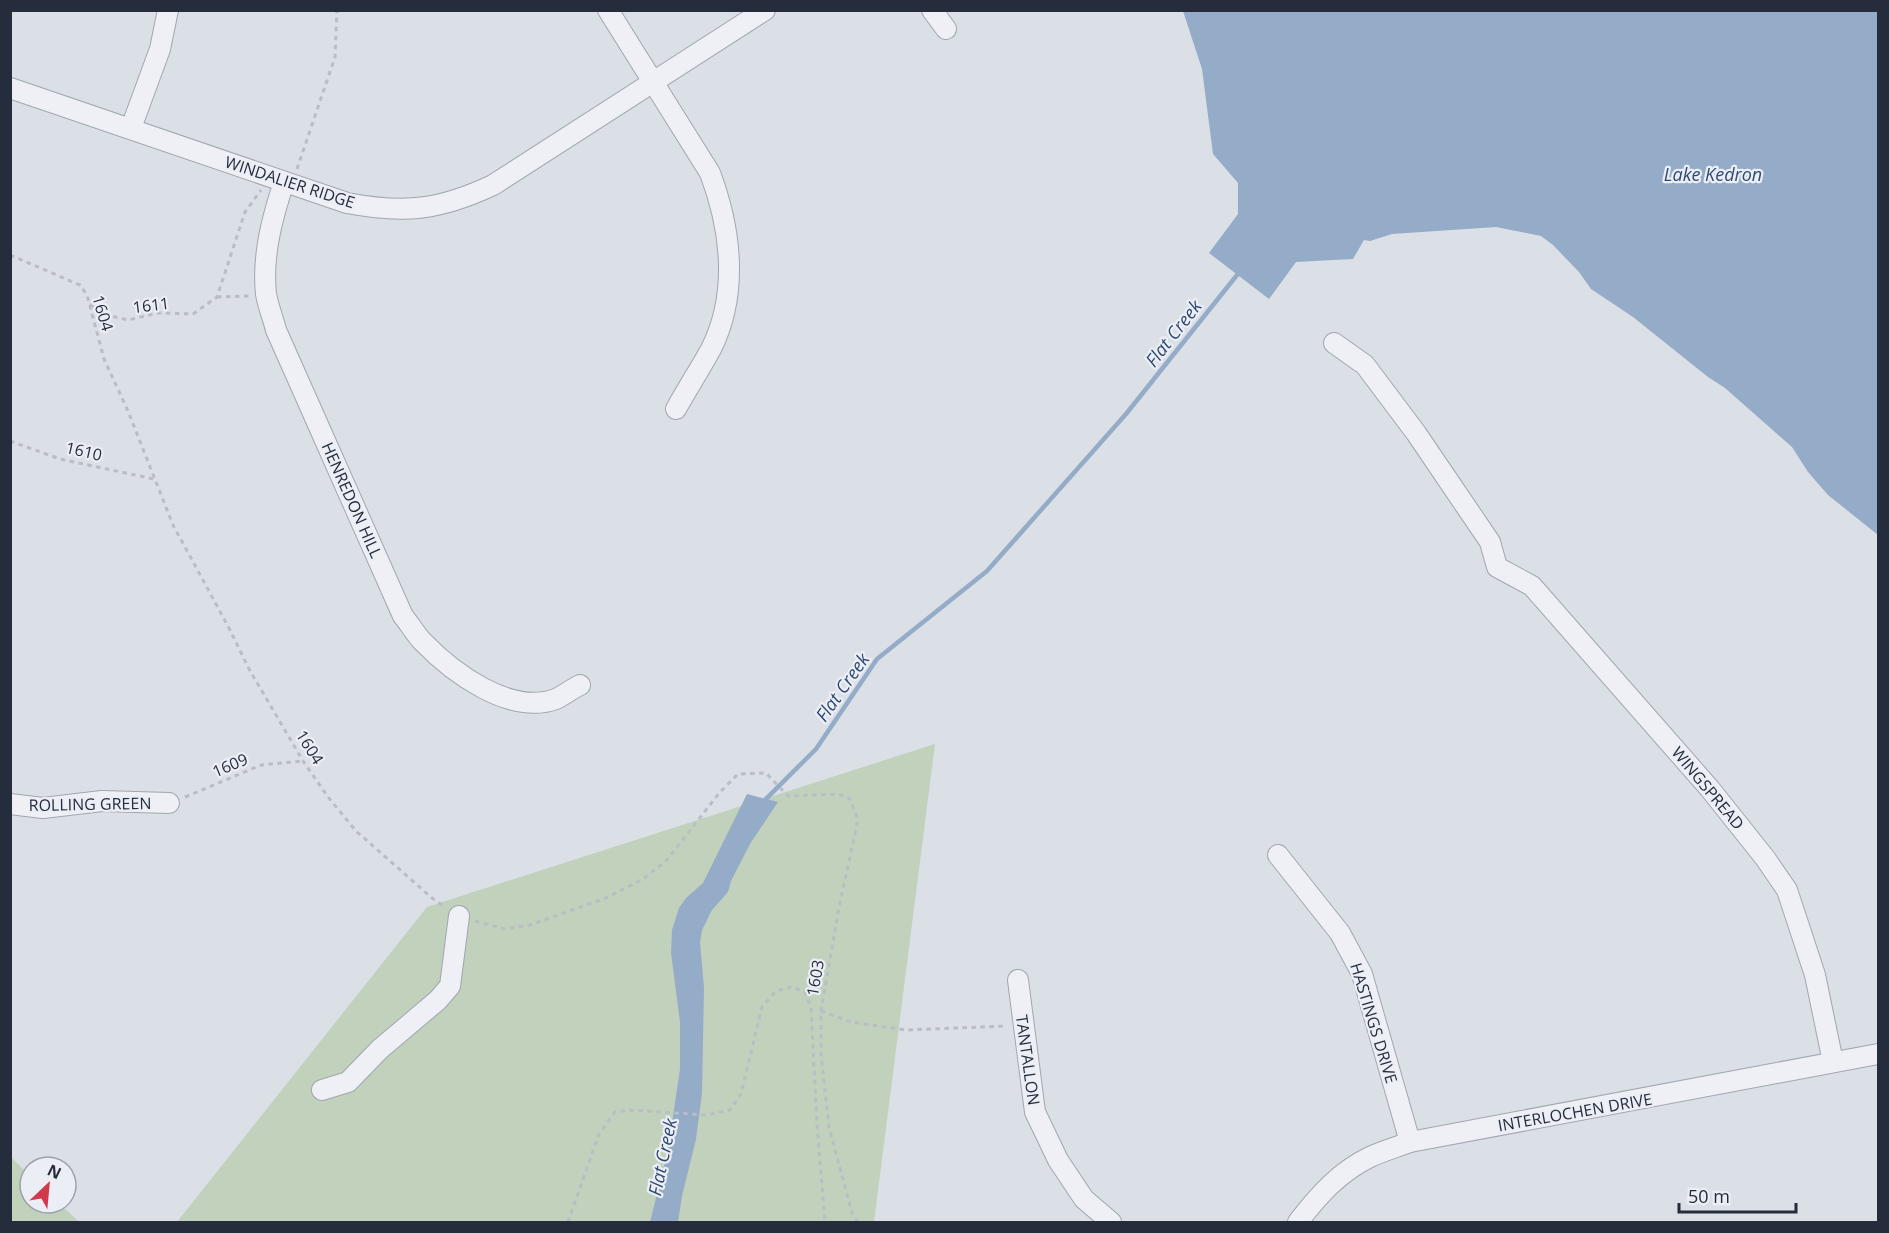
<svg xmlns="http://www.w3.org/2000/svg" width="1889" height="1233" viewBox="0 0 1889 1233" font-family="'Open Sans',sans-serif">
<rect width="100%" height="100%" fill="#dbdfe6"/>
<!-- green -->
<g fill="#c1d1bc">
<polygon points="935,744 874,1222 177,1222 427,907"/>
<polygon points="11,1157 30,1176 30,1203 59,1203 79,1222 11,1222"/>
</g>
<!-- water -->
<g fill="#94acc8">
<polygon points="1183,11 1878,11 1878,535 1828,495 1808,472 1792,447 1725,388 1708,377 1633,317 1591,289 1579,272 1553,245 1541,236 1496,227 1392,234 1370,241 1364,240 1353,259 1296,262 1269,299 1209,253 1238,214 1238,183 1213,154 1202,69"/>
<polygon points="747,794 778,802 750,844 731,881 728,892 712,910 702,930 700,942 704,988 702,1093 696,1139 682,1196 678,1222 650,1222 668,1150 680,1069 680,1022 671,953 672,930 679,908 686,898 703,883"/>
</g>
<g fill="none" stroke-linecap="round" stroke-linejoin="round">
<!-- stream -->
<polyline stroke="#94acc8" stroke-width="4.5" points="763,802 816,749 877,659 987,571 1126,414 1241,270"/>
<!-- minor casing -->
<g stroke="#a1a6b0" stroke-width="22">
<g id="minor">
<path d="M 608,10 L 710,173 C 731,229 739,293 711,349 C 700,369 687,389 676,409"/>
<polyline points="932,10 946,29"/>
<path d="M 10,88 L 347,203 C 405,214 440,210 493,185 L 765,10"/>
<polyline points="131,128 160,49 168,10"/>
<path d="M 284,182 C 272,218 262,256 266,294 C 268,306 273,318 276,330 L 403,616 C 410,624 415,634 423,642 C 452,672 510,716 556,699 C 564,695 572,689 580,685"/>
<polyline points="1334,343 1365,365 1416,433 1490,542 1497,567 1532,586 1710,789 1765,858 1787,890 1815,975 1833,1062"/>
<polyline points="10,804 43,808 102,801 169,803"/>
<polyline points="1278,855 1340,933 1362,974 1410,1142"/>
<polyline points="1018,980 1035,1112 1058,1160 1084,1199 1111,1222"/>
<polyline points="322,1090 348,1082 380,1049 438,1000 450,986 459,916"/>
<path d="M 1298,1222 C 1318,1196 1339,1172 1370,1157 C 1383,1151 1397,1147 1410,1142 L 1878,1054"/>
</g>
</g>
<!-- path -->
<g stroke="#babdc5" stroke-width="3" stroke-dasharray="4.5 4.5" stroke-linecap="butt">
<polyline points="297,169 335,57 337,10"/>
<polyline points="10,255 80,285 87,295 104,359 128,411 173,525 229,628 249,669 303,761 328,797 356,831 432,898 445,907"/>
<polyline points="217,297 250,296"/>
<polyline points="90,304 102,314 128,320 158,313 193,314 217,297 245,212 261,190"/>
<polyline points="10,441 60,459 154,479"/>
<polyline points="185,797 261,765 303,761"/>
<polyline points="475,921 505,929 530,925 606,898 643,879 667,860 720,792 738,774 766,773 788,796 839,794 850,799 858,820 839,907 821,1011 821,1054 829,1127 852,1213 858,1222"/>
<polyline points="821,1011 851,1022 906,1030 1006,1026"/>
<polyline points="568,1222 599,1134 615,1112 631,1110 706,1115 730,1110 741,1094 762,1007 776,991 791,987 805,992 811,1008 817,1124 825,1222"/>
</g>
<!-- minor -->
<use href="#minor" stroke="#eef0f5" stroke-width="20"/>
</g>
<g text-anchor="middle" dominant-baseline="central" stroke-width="4.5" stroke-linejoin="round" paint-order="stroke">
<!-- street labels -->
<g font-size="16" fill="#252d3d" stroke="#ebeef4">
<text transform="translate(290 182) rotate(18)">WINDALIER RIDGE</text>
<text transform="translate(151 305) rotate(-7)">1611</text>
<text transform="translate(103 313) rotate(73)">1604</text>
<text transform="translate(84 451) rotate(13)">1610</text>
<text transform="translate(352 500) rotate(66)">HENREDON HILL</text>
<text transform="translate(310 747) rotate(58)">1604</text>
<text transform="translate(230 765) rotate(-23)">1609</text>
<text transform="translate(1708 788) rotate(50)">WINGSPREAD</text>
<text transform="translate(90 804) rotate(-1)">ROLLING GREEN</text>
<text transform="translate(815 978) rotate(-80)">1603</text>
<text transform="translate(1374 1023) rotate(73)">HASTINGS DRIVE</text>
<text transform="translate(1028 1060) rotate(82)">TANTALLON</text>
<text transform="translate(1575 1112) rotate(-10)">INTERLOCHEN DRIVE</text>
</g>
<!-- water labels -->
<g font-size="18" font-style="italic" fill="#2e4a72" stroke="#ebeef4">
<text x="1713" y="174">Lake Kedron</text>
<text transform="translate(1173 333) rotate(-52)">Flat Creek</text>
<text transform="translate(842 687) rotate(-55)">Flat Creek</text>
<text transform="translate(662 1157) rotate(-78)">Flat Creek</text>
</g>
</g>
<!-- border -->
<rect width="1889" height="1233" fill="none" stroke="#252d3d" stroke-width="24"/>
<!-- north arrow -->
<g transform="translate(48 1185) rotate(26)"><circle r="28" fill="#ebeef4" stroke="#9ca1ab" stroke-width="1.5"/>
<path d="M0-4.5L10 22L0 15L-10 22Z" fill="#d23a4c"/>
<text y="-9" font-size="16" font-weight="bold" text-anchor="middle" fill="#252d3d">N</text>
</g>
<!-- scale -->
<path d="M1679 1203v9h117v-9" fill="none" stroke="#252d3d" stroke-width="3"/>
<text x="1688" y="1203" font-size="18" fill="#252d3d" stroke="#ebeef4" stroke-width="4.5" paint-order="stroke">50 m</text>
</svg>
